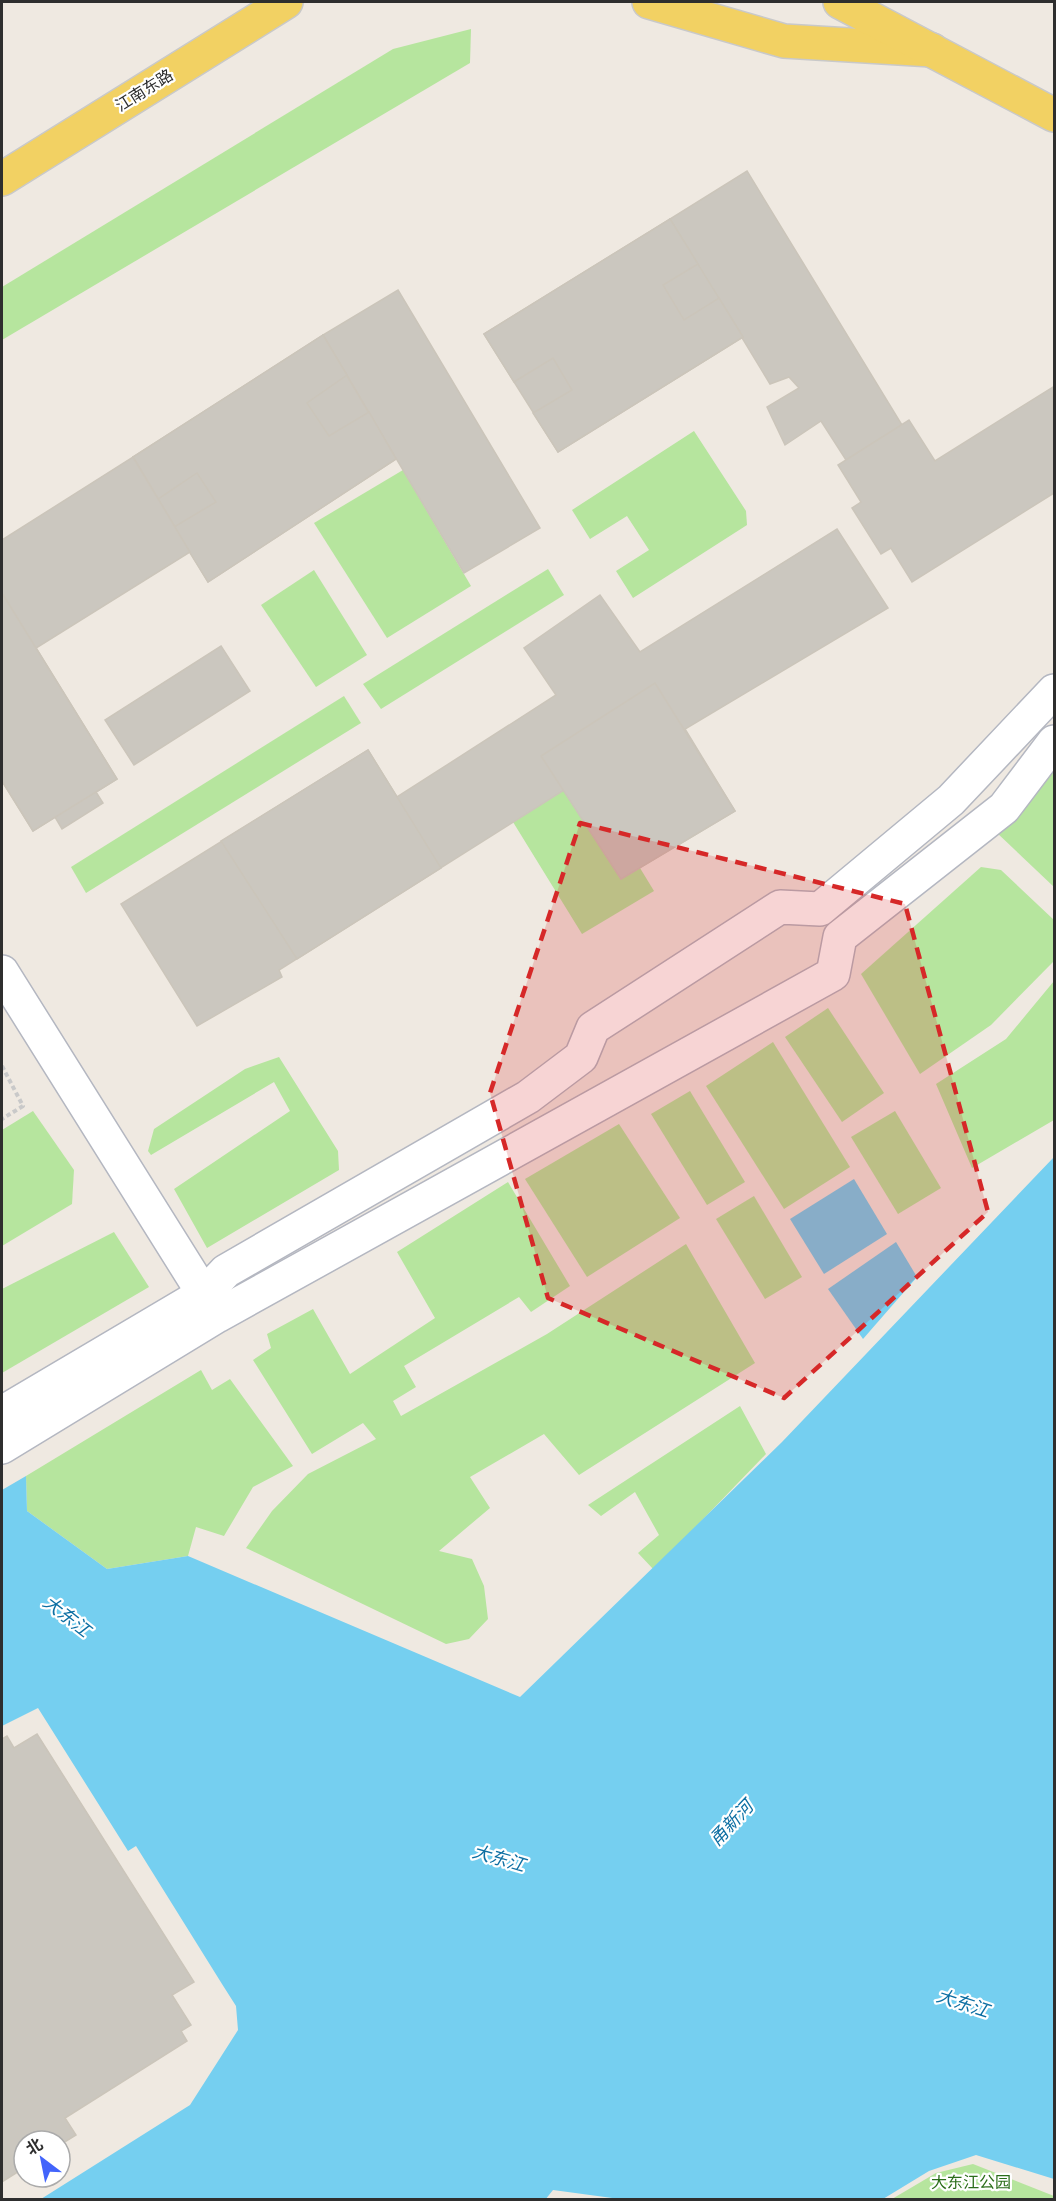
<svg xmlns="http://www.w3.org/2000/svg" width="1056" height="2201" viewBox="0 0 1056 2201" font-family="Inter,'Noto Sans SC',sans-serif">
<rect width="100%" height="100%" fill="#efe9e1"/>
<!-- green -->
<g fill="#b6e59e">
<polygon points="471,29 470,63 2,340 2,287 393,49"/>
<polygon points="694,431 746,511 747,525 633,598 616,571 649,550 627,516 590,539 572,510"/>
<polygon points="403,470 471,586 387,638 314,523"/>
<polygon points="548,569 564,595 381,709 363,684"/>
<polygon points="314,570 367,655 316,687 261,605"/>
<polygon points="344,696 361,723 86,893 71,867"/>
<polygon points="1054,767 1054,887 996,832"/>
<polygon points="564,790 621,879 640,868 654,891 582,934 513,822"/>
<polygon points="981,867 1001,870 1054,920 1054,961 991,1025 920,1074 861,974"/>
<polygon points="1054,981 1054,1120 972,1168 936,1084 1006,1039"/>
<polygon points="828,1008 884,1093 842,1122 785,1037"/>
<polygon points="773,1042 850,1167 784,1209 706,1086"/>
<polygon points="279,1057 338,1151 339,1170 207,1248 174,1189 290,1111 274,1082 151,1155 148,1151 154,1129 245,1069"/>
<polygon points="690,1091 745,1182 707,1205 651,1114"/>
<polygon points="33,1111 74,1170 72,1204 2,1246 2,1130"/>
<polygon points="895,1111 941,1188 898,1214 851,1137"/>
<polygon points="619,1124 680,1218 587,1277 525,1179"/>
<polygon points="508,1182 570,1286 531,1312 519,1297 404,1366 416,1387 393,1401 401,1416 547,1334 686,1244 755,1363 579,1475 544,1434 470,1477 490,1508 439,1551 472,1559 484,1586 488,1619 469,1639 446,1644 246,1548 272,1511 308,1474 376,1439 363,1423 312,1454 253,1360 271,1348 267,1334 313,1309 350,1374 435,1318 397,1252"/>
<polygon points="754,1196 802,1277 765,1299 716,1219"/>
<polygon points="114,1232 149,1287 2,1373 2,1289"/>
<polygon points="201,1370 212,1390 230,1379 293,1466 253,1487 224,1536 196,1527 188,1556 107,1569 27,1511 26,1476"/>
<polygon points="740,1406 766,1454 654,1570 638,1553 659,1535 635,1492 601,1516 588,1505"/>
<polygon points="973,2164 1054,2196 1054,2199 892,2199 936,2173"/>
</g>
<!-- water -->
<g fill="#75cff0">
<polygon points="1054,1157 1054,2179 976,2155 929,2171 883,2199 627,2200 553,2190 545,2200 41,2199 190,2105 238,2030 236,2006 222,1984 136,1846 128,1851 38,1708 2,1726 2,1490 26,1476 27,1511 107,1569 188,1556 520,1697 782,1442"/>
<polygon points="854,1179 887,1234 824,1274 790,1219"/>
<polygon points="896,1242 917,1277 863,1339 828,1289"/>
</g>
<!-- building -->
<g fill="#cbc7bf" stroke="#cbc5ba" stroke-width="1.5">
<polygon points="747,171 902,425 846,460 821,421 785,445 767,407 799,388 789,377 770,384 670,219"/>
<polygon points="670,219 743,337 558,452 484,334"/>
<polygon points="670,219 698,264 663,285 684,320 719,298 743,337 558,452 533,413 572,390 553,358 514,382 484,334"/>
<polygon points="398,290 540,528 464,573 323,335"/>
<polygon points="323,335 396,459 208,582 133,457"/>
<polygon points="323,335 347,375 307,403 329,436 369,412 396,459 208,582 174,527 216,502 197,473 158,499 133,457"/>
<polygon points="1053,387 1054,493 912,582 891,548 881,554 852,508 861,502 838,465 909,420 935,461"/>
<polygon points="133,457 190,552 36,648 117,779 96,792 103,803 62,829 55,817 33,831 2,781 2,540"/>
<polygon points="837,529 888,608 685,729 735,811 621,879 564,790 279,970 282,977 197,1026 121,904 368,750 397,797 556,695 524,648 600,595 640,652"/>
<polygon points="2,593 117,779 33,831 2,781"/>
<polygon points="221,646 250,691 134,765 105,720"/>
<polygon points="655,683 735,811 621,879 541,756"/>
<polygon points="368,750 441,868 297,959 221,841"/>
<polygon points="37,1734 194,1982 172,1995 191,2025 181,2031 187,2041 65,2118 76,2135 60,2145 60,2141 24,2141 24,2168 2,2182 2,1739 7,1736 14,1748"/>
</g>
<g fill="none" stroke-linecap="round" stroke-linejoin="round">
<!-- minor casing -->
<g stroke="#b4b7c1" stroke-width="36">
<g id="minor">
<polyline points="2,972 215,1312"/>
<polyline points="2,1413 205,1293 226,1271 528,1097 581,1057 593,1028 780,907 820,909 951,800 1054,691"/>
<polyline points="2,1447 217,1316 833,974 840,937 1004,808 1054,742"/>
</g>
</g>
<!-- major casing -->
<g stroke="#c9c9c9" stroke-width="36">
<g id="major">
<polyline points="649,2 784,41 932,50"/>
<polyline points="840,2 1054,115"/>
<polyline points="2,179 286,2"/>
</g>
</g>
<!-- path -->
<polyline stroke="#c9c9c9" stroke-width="4" stroke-dasharray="4.5 3" stroke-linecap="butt" points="2,1066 23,1106 2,1119"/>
<!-- minor -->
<use href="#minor" stroke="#fff" stroke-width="33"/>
<!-- major -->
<use href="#major" stroke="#f2d163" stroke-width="33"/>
</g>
<!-- marked area -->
<path fill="#d62828" fill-opacity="0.2" stroke="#d62828" stroke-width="4.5" stroke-dasharray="12 8" stroke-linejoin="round" d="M 580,823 L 905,904 L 988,1212 L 784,1398 L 548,1298 L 490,1093 Z"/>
<g text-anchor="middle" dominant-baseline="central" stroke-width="4.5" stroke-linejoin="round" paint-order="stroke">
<!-- street labels -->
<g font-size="16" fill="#2e2e2e" stroke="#fff">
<text transform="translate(144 90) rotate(-32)">江南东路</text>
</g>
<!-- park labels -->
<g font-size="16" fill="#2c6e1b" stroke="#fff">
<text x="971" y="2182">大东江公园</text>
</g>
<!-- water labels -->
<g font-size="18" font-style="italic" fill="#0d6fa3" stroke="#fff">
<text transform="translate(67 1616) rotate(38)">大东江</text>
<text transform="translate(731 1823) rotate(-47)">甬新河</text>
<text transform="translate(499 1858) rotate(16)">大东江</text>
<text transform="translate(963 2003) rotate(18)">大东江</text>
</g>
</g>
<!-- border -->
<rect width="1056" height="2201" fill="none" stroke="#2e2e2e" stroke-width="6"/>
<!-- north arrow -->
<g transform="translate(42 2159) rotate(328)"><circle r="28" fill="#ffffff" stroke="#ababab" stroke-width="1.5"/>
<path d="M0-4.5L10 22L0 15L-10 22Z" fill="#4264fb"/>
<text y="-9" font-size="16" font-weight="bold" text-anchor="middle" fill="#2e2e2e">北</text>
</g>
</svg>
